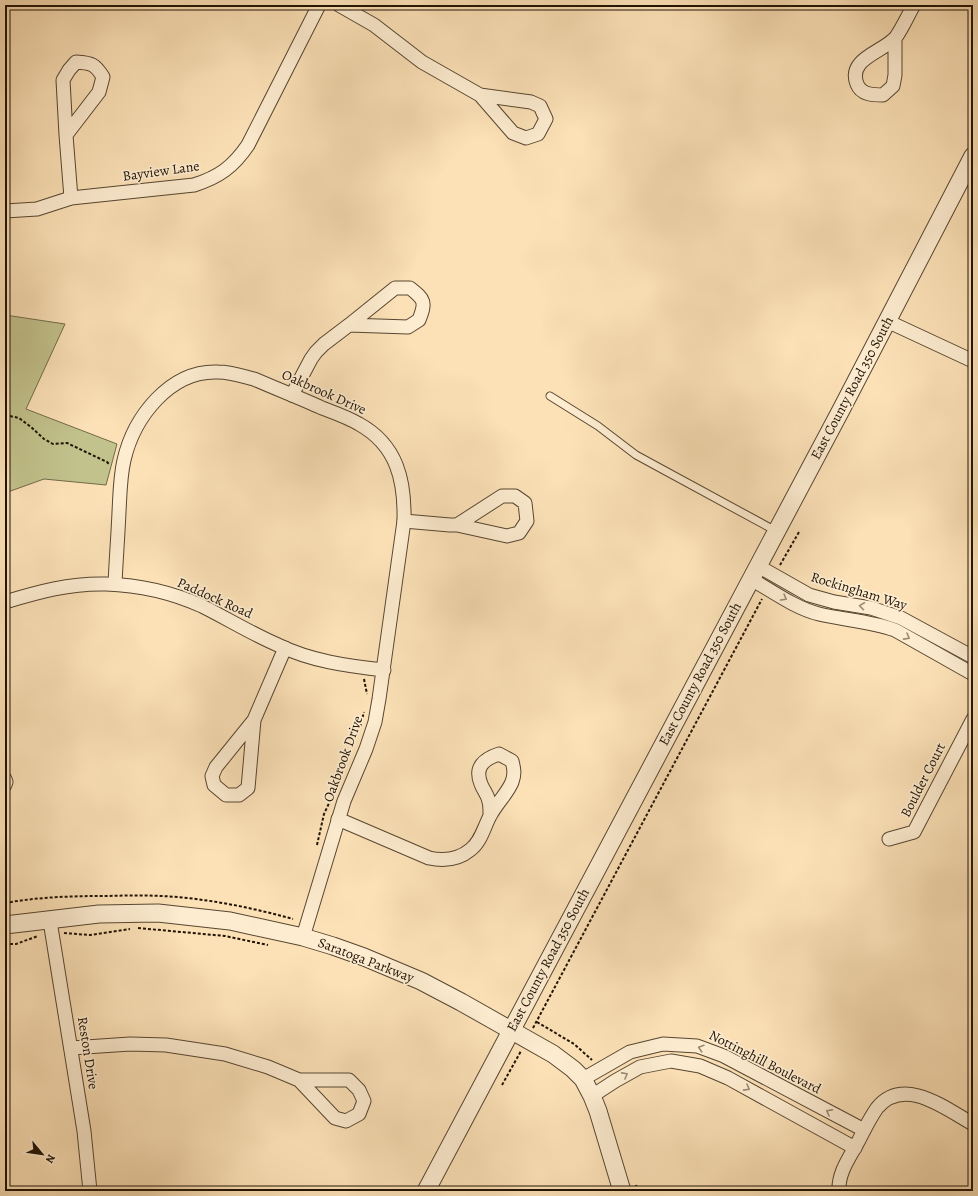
<svg xmlns="http://www.w3.org/2000/svg" width="978" height="1196" viewBox="0 0 978 1196" font-family="Alegreya,serif">
<rect width="100%" height="100%" fill="#fce1b7"/>
<filter id="stains"><feTurbulence type="fractalNoise" baseFrequency=".005" numOctaves="4"/><feColorMatrix values="0 0 0 0 .2 0 0 0 0 .09 0 0 0 0 .02 0 0 0 .5 -.17"/></filter>
<radialGradient id="worn" r=".72"><stop offset=".6" stop-color="#630" stop-opacity="0"/><stop offset="1" stop-color="#630" stop-opacity=".3"/></radialGradient>
<!-- green -->
<polygon fill="#c2c28c" stroke="#716a48" points="5,315 65,324 26,409 117,444 106,485 44,479 5,493"/>
<g fill="none" stroke-linecap="round" stroke-linejoin="round">
<!-- service casing -->
<g stroke="#574631" stroke-width="9">
<polyline id="service" points="550,396 598,426 636,455 776,531"/>
</g>
<!-- minor casing -->
<g stroke="#574631" stroke-width="15">
<g id="minor">
<polyline points="339,5 374,25 422,62 480,95 513,133 526,138 538,134 546,119 540,106 531,102 480,95"/>
<path d="M 895,38 L 895,75 L 893,86 L 883,95 C 874,95 861,95 857,84 C 847,58 884,52 896,37 C 903,27 908,15 914,5"/>
<path d="M 66,135 L 63,80 L 69,70 L 76,62 C 92,63 95,64 103,77 L 99,92 L 66,135 L 71,198"/>
<path d="M 5,211 L 37,209 L 71,198 L 194,185 C 219,177 233,167 248,145 L 319,5"/>
<polyline points="887,321 973,361"/>
<path d="M 292,395 L 311,359 L 316,352 L 324,344 L 349,325 L 408,327 L 419,320 C 426,302 425,300 410,288 L 395,288 L 349,325"/>
<polyline points="404,521 450,525 457,525 507,536 519,533 527,521 525,503 515,496 502,496 457,525"/>
<polyline points="758,566 809,595 834,602 871,608 901,618 973,657"/>
<path d="M 751,579 C 772,591 795,608 819,614 C 844,620 870,621 895,630 L 973,674"/>
<path d="M 115,584 C 116,560 118,536 119,512 C 120,495 120,477 124,460 C 134,417 170,370 218,372 C 231,372 242,376 254,379 C 277,389 300,398 322,408 C 335,413 347,417 359,424 C 397,445 405,480 404,521 L 379,699 L 375,722 L 366,749 L 344,801 L 303,937"/>
<path d="M 5,602 C 38,592 70,583 106,584 C 138,585 173,593 202,606 C 228,619 252,634 278,645 C 311,661 347,666 384,670"/>
<polyline points="254,720 248,788 239,795 226,795 214,785 212,776 216,767 254,720 285,648"/>
<polyline points="5,779 6,782 5,785"/>
<path d="M 338,819 L 429,858 C 444,861 458,860 470,850 C 481,842 484,827 490,816 C 496,804 507,794 512,782 C 515,774 514,769 512,761 L 499,754 C 484,759 474,767 481,784 C 483,790 488,795 489,802 C 490,805 490,810 490,814"/>
<polyline points="889,839 914,832 973,719"/>
<polyline points="50,921 84,1131 90,1191"/>
<polyline points="71,1048 130,1044 166,1045 225,1054 268,1067 299,1080 335,1118 346,1121 359,1114 364,1101 359,1090 349,1080 299,1080"/>
<polyline points="583,1079 630,1052 663,1044 697,1046 724,1056 864,1130"/>
<polyline points="592,1096 615,1081 640,1067 671,1061 700,1066 728,1078 855,1148"/>
<path d="M 839,1191 C 838,1172 850,1157 859,1140 C 864,1130 870,1118 877,1108 C 904,1075 946,1109 973,1124"/>
</g>
</g>
<!-- tertiary casing -->
<g stroke="#574631" stroke-width="19">
<g id="tertiary">
<polyline points="5,925 99,914 158,913 230,921 303,937 333,946 364,957 421,981 461,1002 553,1054 573,1069 583,1079 592,1096 598,1111 622,1191"/>
<polyline points="426,1191 841,410 973,156"/>
</g>
</g>
<!-- path -->
<g stroke="#201304" stroke-width="2" stroke-dasharray="3 2" stroke-linecap="butt">
<polyline points="5,415 19,418 31,427 44,439 53,444 67,443 107,462 110,465"/>
<polyline points="780,565 799,532"/>
<polyline points="364,679 367,694"/>
<polyline points="360,727 364,712"/>
<polyline points="317,845 324,814 330,801"/>
<path d="M 5,903 C 38,897 72,896 106,896 C 138,895 171,895 203,900 C 233,904 264,911 293,919"/>
<polyline points="138,928 225,936 268,945"/>
<polyline points="64,933 90,935 130,929"/>
<polyline points="5,944 16,944 38,936"/>
<polyline points="537,1022 574,1044 592,1060"/>
<polyline points="533,1028 762,599"/>
<polyline points="502,1085 521,1051"/>
<polyline points="636,1185 638,1191"/>
</g>
<!-- service -->
<use href="#service" stroke="#fdecd0" stroke-width="7"/>
<!-- minor -->
<use href="#minor" stroke="#fdecd0" stroke-width="13"/>
<!-- tertiary -->
<use href="#tertiary" stroke="#fdecd0" stroke-width="17"/>
</g>
<!-- one-way arrows -->
<defs><path id="oneway-chevron" d="M-2-3.5L2.5 0L-2 3.5" fill="none" stroke-width="1.6" stroke-linecap="round" stroke-linejoin="round"/></defs>
<g stroke="#9a8a74">
<use href="#oneway-chevron" transform="translate(784 598) rotate(30)"/>
<use href="#oneway-chevron" transform="translate(862 606) rotate(-172)"/>
<use href="#oneway-chevron" transform="translate(907 637) rotate(29)"/>
<use href="#oneway-chevron" transform="translate(701 1048) rotate(-162)"/>
<use href="#oneway-chevron" transform="translate(625 1075) rotate(-29)"/>
<use href="#oneway-chevron" transform="translate(747 1088) rotate(29)"/>
<use href="#oneway-chevron" transform="translate(829 1112) rotate(-152)"/>
</g>
<g text-anchor="middle" dominant-baseline="central" stroke-width="3.5" stroke-linejoin="round" paint-order="stroke">
<!-- street labels -->
<g font-size="14" fill="#201304" stroke="#fdecd0">
<text transform="translate(161 171) rotate(-8)">Bayview Lane</text>
<text transform="translate(852 388) rotate(-62)">East County Road 350 South</text>
<text transform="translate(324 392) rotate(24)">Oakbrook Drive</text>
<text transform="translate(859 591) rotate(17)">Rockingham Way</text>
<text transform="translate(215 598) rotate(24)">Paddock Road</text>
<text transform="translate(700 674) rotate(-62)">East County Road 350 South</text>
<text transform="translate(343 759) rotate(-70)">Oakbrook Drive</text>
<text transform="translate(923 780) rotate(-63)">Boulder Court</text>
<text transform="translate(366 960) rotate(21)">Saratoga Parkway</text>
<text transform="translate(548 960) rotate(-62)">East County Road 350 South</text>
<text transform="translate(88 1053) rotate(81)">Reston Drive</text>
<text transform="translate(765 1062) rotate(27)">Nottinghill Boulevard</text>
</g>
</g>
<!-- margin -->
<rect width="978" height="1196" fill="none" stroke="#fce1b7" stroke-width="20"/>
<rect x="6" y="6" width="966" height="1184" fill="none" stroke="#201304" stroke-width="2"/>
<rect x="10" y="10" width="958" height="1176" fill="none" stroke="#201304"/>
<!-- north arrow -->
<g transform="translate(42 1154) rotate(119)" stroke="#fdecd0" stroke-width="3" paint-order="stroke">
<path d="M0-3L7 15L0 10L-7 15Z" fill="#201304"/>
<text y="-6" font-size="11" font-weight="bold" text-anchor="middle" fill="#201304">N</text>
</g>
<rect width="100%" height="100%" filter="url(#stains)"/>
<rect width="100%" height="100%" fill="url(#worn)"/>
</svg>
